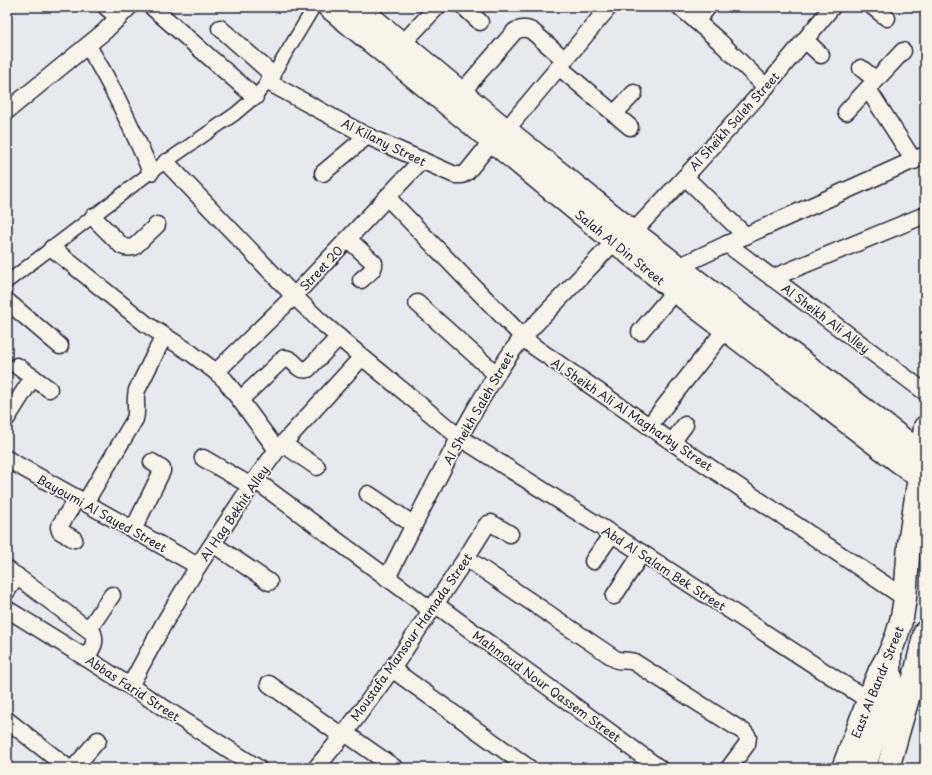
<svg xmlns="http://www.w3.org/2000/svg" width="932" height="775" viewBox="0 0 932 775" font-family="'Playpen Sans',sans-serif">
<rect width="100%" height="100%" fill="#e6eaee"/>
<filter id="ink" filterUnits="userSpaceOnUse"><feTurbulence type="fractalNoise" baseFrequency=".025" numOctaves="2"/><feDisplacementMap in="SourceGraphic" scale="8" xChannelSelector="R" yChannelSelector="G"/><feConvolveMatrix kernelMatrix="1 2 1 2 8 2 1 2 1" color-interpolation-filters="sRGB"/></filter>
<g filter="url(#ink)">
<g fill="none" stroke-linecap="round" stroke-linejoin="round">
<!-- pedestrian casing -->
<g stroke="#22223b" stroke-width="15">
<polyline id="pedestrian" points="7,282 151,172 235,114 255,97 268,82 273,75 314,7"/>
</g>
<!-- minor casing -->
<g stroke="#22223b" stroke-width="19">
<g id="minor">
<polyline points="106,7 119,18"/>
<polyline points="152,7 255,97"/>
<polyline points="464,7 480,22"/>
<polyline points="680,7 719,41 766,87"/>
<polyline points="873,7 887,18"/>
<polyline points="696,21 708,7"/>
<polyline points="220,28 273,75"/>
<polyline points="805,40 821,55"/>
<polyline points="402,44 437,7"/>
<path d="M 88,46 C 95,58 103,71 109,83 C 125,112 138,142 151,172"/>
<polyline points="559,67 630,127"/>
<polyline points="861,68 876,80"/>
<polyline points="268,82 367,136 455,175 462,175 467,172 492,141"/>
<polyline points="868,89 914,161"/>
<path d="M 461,93 L 515,31 C 522,28 526,28 532,31 L 565,60"/>
<polyline points="7,111 105,31 129,7"/>
<polyline points="846,112 903,51"/>
<polyline points="614,114 634,93"/>
<polyline points="506,130 609,7"/>
<polyline points="166,162 294,296 319,320 362,357 459,437 642,553 868,700"/>
<polyline points="323,173 367,136"/>
<polyline points="685,177 746,236"/>
<polyline points="387,197 466,279 523,337 533,346 672,442 905,598"/>
<path d="M 93,217 L 122,246 C 126,248 129,248 134,247 L 157,225"/>
<polyline points="633,232 685,177 766,87 832,7"/>
<path d="M 348,239 L 374,263 C 375,270 366,275 361,280"/>
<polyline points="727,244 925,392"/>
<polyline points="52,248 146,324 191,353 216,372 225,380 240,400 277,450"/>
<polyline points="678,267 727,244 925,155"/>
<polyline points="772,278 925,215"/>
<polyline points="7,301 60,346"/>
<polyline points="417,303 496,374"/>
<polyline points="640,332 675,291"/>
<polyline points="17,366 49,389"/>
<polyline points="216,372 294,296 422,160"/>
<path d="M 240,400 L 284,358 C 296,358 295,372 308,369 L 339,337"/>
<polyline points="7,418 33,377"/>
<polyline points="649,426 725,330"/>
<polyline points="672,442 685,425"/>
<polyline points="283,444 317,467"/>
<polyline points="203,458 251,486"/>
<polyline points="7,459 198,566"/>
<polyline points="255,480 431,610"/>
<polyline points="368,494 414,525"/>
<path d="M 85,503 L 135,419 C 138,409 134,400 137,390 L 164,336"/>
<polyline points="133,530 162,471 162,469 152,462"/>
<polyline points="74,539 60,531 59,527 77,498"/>
<polyline points="213,544 269,582"/>
<path d="M 466,558 L 617,660 C 623,661 629,660 634,662 L 744,732 L 748,737 L 747,744 L 729,768"/>
<polyline points="593,561 612,534"/>
<path d="M 7,569 L 93,633 C 97,644 91,649 86,658"/>
<path d="M 387,578 C 417,519 446,459 479,403 C 493,380 506,357 523,337 L 614,242"/>
<polyline points="7,591 17,576"/>
<polyline points="614,596 642,553"/>
<polyline points="435,604 659,768"/>
<polyline points="7,609 86,658 258,768"/>
<polyline points="89,629 112,595"/>
<polyline points="392,669 529,768"/>
<polyline points="269,684 342,736"/>
<polyline points="130,686 163,625 198,566 255,480 277,450 362,357"/>
<polyline points="7,720 68,768"/>
<polyline points="345,733 395,768"/>
<polyline points="74,768 98,740"/>
<polyline points="316,768 345,733 392,669 466,558 486,526 488,524 491,523 510,534"/>
</g>
</g>
<!-- secondary casing -->
<g stroke="#22223b" stroke-width="25">
<g id="secondary">
<polyline points="329,7 675,291 919,477"/>
<polyline points="358,7 506,130 633,232 925,456"/>
<polyline points="843,768 872,690 880,670 890,652 897,635 902,617 905,598 909,544 919,477 925,427"/>
<polyline points="864,768 891,689 892,683 890,670 890,652"/>
<polyline points="888,768 916,670 925,632"/>
</g>
</g>
<!-- pedestrian -->
<use href="#pedestrian" stroke="#f7f3e8" stroke-width="12"/>
<!-- minor -->
<use href="#minor" stroke="#f7f3e8" stroke-width="16"/>
<!-- secondary -->
<use href="#secondary" stroke="#f7f3e8" stroke-width="22"/>
</g>
</g>
<g text-anchor="middle" dominant-baseline="central" stroke-width="3.5" stroke-linejoin="round" paint-order="stroke">
<!-- street labels -->
<g font-size="12" fill="#22223b" stroke="#f7f3e8">
<text transform="translate(734 121) rotate(-48)">Al Sheikh Saleh Street</text>
<text transform="translate(384 142) rotate(26)">Al Kilany Street</text>
<text transform="translate(620 247) rotate(39)">Salah Al Din Street</text>
<text transform="translate(321 268) rotate(-47)">Street 20</text>
<text transform="translate(826 318) rotate(37)">Al Sheikh Ali Alley</text>
<text transform="translate(478 408) rotate(-60)">Al Sheikh Saleh Street</text>
<text transform="translate(632 414) rotate(34)">Al Sheikh Ali Al Magharby Street</text>
<text transform="translate(102 513) rotate(29)">Bayoumi Al Sayed Street</text>
<text transform="translate(234 513) rotate(-56)">Al Hag Bekhit Alley</text>
<text transform="translate(664 568) rotate(33)">Abd Al Salam Bek Street</text>
<text transform="translate(411 637) rotate(-55)">Moustafa Mansour Hamada Street</text>
<text transform="translate(877 682) rotate(-68)">East Al Bandr Street</text>
<text transform="translate(547 686) rotate(36)">Mahmoud Nour Qassem Street</text>
<text transform="translate(133 688) rotate(33)">Abbas Farid Street</text>
</g>
</g>
<!-- margin -->
<rect width="932" height="775" fill="none" stroke="#f7f3e8" stroke-width="24"/>
<rect x="12" y="12" width="908" height="751" fill="none" stroke="#22223b" stroke-width="1.5" filter="url(#ink)"/>
</svg>
